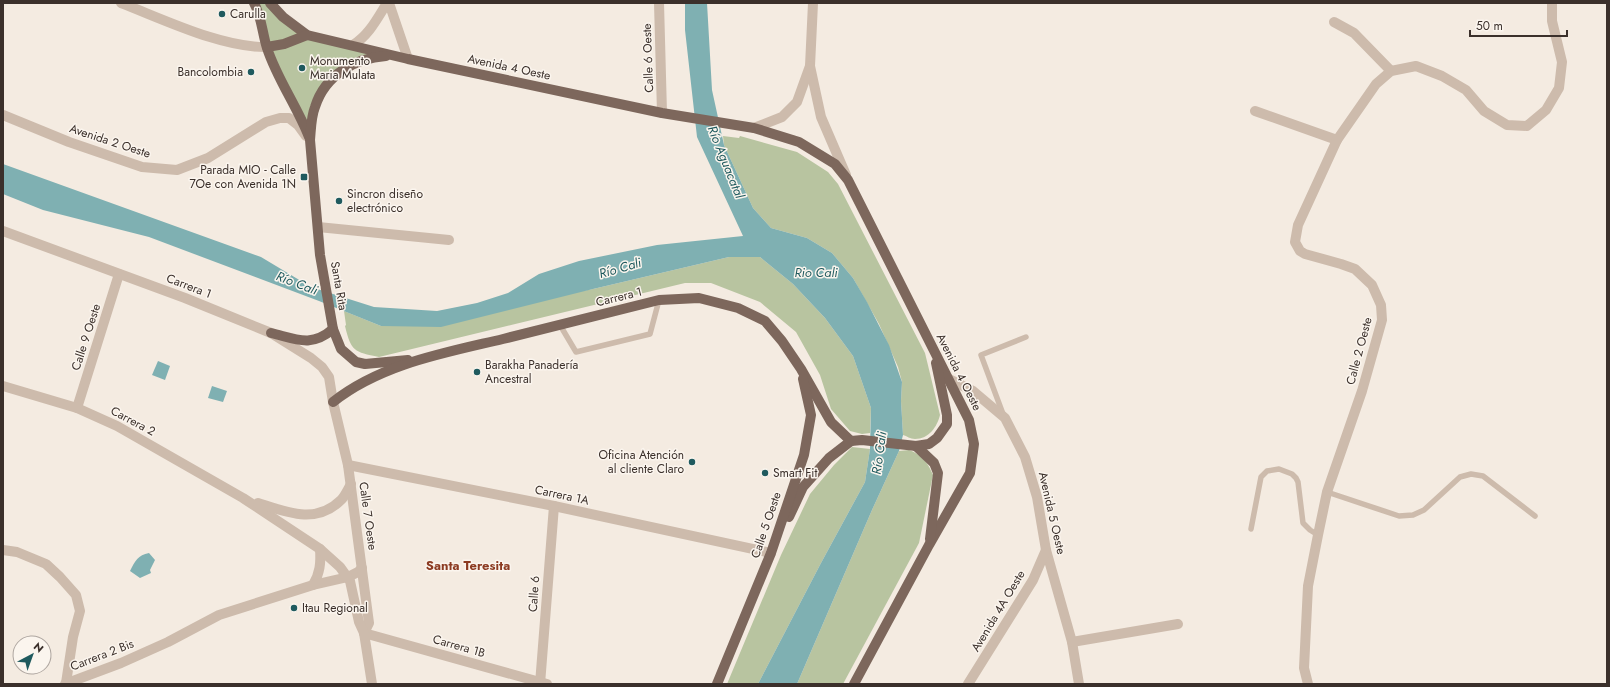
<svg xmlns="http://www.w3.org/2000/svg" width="1610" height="687" viewBox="0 0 1610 687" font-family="Jost,sans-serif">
<rect width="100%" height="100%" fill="#f4ebe1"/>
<!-- green -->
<g fill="#b8c4a0">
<polygon points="254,3 270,3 307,35 408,59 363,59 326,85 310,140 280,78"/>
<path d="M 723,136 L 739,138 L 740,136 L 797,152 L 828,172 L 838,184 L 925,353 L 940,415 C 937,427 929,439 915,439 C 910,439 907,436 903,435 L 901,401 L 902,382 L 898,367 L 879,324 L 853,278 L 832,253 L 807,238 L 771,228 L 753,208 L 724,145 Z"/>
<path d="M 729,257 L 760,257 L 793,284 L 825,318 L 853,356 L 871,408 L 870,433 L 862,434 L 850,431 L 831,409 L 820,375 L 796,332 L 760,302 L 711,283 L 685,283 L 379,357 C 354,352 351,351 345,326 L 346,325 L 344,311 L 381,326 L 593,289 Z"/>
<polygon points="852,447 870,449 865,482 821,563 758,684 727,684 781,555 810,494 834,465"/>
<path d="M 909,450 C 921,454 928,463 933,475 L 919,543 L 843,684 L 797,684 L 872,510 L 899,451 Z"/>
</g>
<!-- water -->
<g fill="#7fb0b2">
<polygon points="685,3 707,3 712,90 724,145 753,208 771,228 807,238 832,253 853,278 867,302 889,345 902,382 901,401 903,435 899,451 872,510 797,684 758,684 821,563 865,482 870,449 871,408 853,356 825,318 793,284 760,257 729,257 593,289 441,327 381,326 319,301 149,237 43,210 3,194 3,164 261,257 311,287 374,307 437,311 477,303 508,293 539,274 579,261 657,245 743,236 697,137 685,30"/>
<polygon points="158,361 170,366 165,380 152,375"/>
<polygon points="212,386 227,391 223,402 208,398"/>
<path d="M 149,553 L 155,560 L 150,570 L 151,573 L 140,578 L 130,571 C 135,561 138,555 149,553 Z"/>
</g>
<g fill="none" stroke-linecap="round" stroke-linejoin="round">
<!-- service -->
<g stroke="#cdbbac" stroke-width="5.5">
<polyline points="560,325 576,352 650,334 659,300"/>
<polyline points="1003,414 981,355 1026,337"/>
<polyline points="1327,492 1399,516 1413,515 1424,510 1460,477 1471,474 1483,476 1535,516"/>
<polyline points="1251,529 1261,477 1267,471 1279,469 1292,474 1296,478 1298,482 1303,523 1310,530 1318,535"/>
</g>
<!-- minor -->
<g stroke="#cdbbac" stroke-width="10">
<path d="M 121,3 C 163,19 222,48 267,47"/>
<polyline points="659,3 662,113"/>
<polyline points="1334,22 1354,33 1391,71"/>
<polyline points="1255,111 1337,140"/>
<polyline points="3,115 69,142 142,167 177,170 208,158 266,122 280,118 289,118 298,125 306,136"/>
<polyline points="318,227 449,240"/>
<polyline points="949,379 973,391 1005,418 1025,457 1037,497 1046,550 1072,642 1079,684"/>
<polyline points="77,408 119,274"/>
<polyline points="348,465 554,506 771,553"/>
<polyline points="3,550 17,552 46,564 60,577 76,595 80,611 73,637 66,683"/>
<path d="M 313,585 C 320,573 321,563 320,549"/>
<polyline points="364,633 547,684"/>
<polyline points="1072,642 1178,624"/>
<polyline points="65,684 121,663 168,642 219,615 313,585 348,577 358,572 362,568"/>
<polyline points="540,684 554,506"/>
<polyline points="968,684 1033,580 1046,550"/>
<polyline points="1308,684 1304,668 1308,586 1318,535 1327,492 1362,391 1382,320 1381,305 1372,285 1355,269 1341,264 1305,254 1300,251 1295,242 1298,225 1337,140 1376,84 1391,71 1416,66 1442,76 1466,90 1484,111 1507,125 1527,126 1546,110 1559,88 1562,62 1552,21 1552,3"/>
</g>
<!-- tertiary -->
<g stroke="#cdbbac" stroke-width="10">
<polyline points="389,3 408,59"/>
<polyline points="813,3 810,66 821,117 846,175"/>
<path d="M 353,45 C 369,35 377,19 387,3"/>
<polyline points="754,128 782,117 797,102 810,66"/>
<polyline points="3,231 185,298 271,333 311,358 322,367 329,377 333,402 348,465 369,623 364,633"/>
<polyline points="3,386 77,408 117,426 243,498 320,549 340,567 350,581 359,622 364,633 372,684"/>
<path d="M 258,503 C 286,512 316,525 341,500 C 345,496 348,489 351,484"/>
</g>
<!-- primary -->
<g stroke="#7d675c" stroke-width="10">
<path d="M 254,3 C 262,18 262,32 267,48 C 277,79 297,106 309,137"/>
<polyline points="270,3 283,17 307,35 408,59 662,113 754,128 799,142 835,164 848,180 969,420 974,444 970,473 929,545 854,684"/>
<polyline points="267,47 284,44 307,35"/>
<path d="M 386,56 C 355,58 325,75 315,107 C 311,117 311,129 310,140 L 320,255 L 333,329 L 341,349 L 356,362 L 365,364 L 408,360"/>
<path d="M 271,333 C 296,339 311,348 333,329"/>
<path d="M 333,402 C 381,364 444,353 503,339 C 555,326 607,313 659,300 L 699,298 L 738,308 L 765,321 L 782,341 L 801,369 L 831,422 L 851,441"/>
<polyline points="916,446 934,463 938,473 930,539"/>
<polyline points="789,517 803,487 829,458 851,441 862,440 916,446 929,444 937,438 947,424 947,415 936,363"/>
<polyline points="717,684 771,553 804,455 811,415 803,379"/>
</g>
</g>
<!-- markers -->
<g fill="#1f5a5e" stroke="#fbf5ee" stroke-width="1.5">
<circle cx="222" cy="14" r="4"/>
<circle cx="302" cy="68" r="4"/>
<circle cx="251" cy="72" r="4"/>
<rect x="300" y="173" width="8" height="8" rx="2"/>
<circle cx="339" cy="201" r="4"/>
<circle cx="477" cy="372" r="4"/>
<circle cx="692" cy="462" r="4"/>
<circle cx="765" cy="473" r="4"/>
<circle cx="294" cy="608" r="4"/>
</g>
<g text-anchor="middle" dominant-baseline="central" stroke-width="3" stroke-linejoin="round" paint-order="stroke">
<!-- poi labels -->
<g font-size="12" fill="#3b302b" stroke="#fbf5ee" text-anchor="start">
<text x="230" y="14">Carulla</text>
<text x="310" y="61">Monumento<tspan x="310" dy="14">Maria Mulata</tspan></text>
<text x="243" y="72" text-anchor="end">Bancolombia</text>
<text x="296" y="170" text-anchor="end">Parada MIO - Calle<tspan x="296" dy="14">7Oe con Avenida 1N</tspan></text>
<text x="347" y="194">Sincron diseño<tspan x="347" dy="14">electrónico</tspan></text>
<text x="485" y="365">Barakha Panadería<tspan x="485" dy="14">Ancestral</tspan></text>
<text x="684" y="455" text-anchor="end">Oficina Atención<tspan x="684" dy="14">al cliente Claro</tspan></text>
<text x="773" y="473">Smart Fit</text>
<text x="302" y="608">Itau Regional</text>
</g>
<!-- street labels -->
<g font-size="12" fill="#3b302b" stroke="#fbf5ee">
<text transform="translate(648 58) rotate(-92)">Calle 6 Oeste</text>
<text transform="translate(509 67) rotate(12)">Avenida 4 Oeste</text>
<text transform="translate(110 141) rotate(18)">Avenida 2 Oeste</text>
<text transform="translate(189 286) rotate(21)">Carrera 1</text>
<text transform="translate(339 286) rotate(80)">Santa Rita</text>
<text transform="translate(619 297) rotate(-14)">Carrera 1</text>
<text transform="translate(86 337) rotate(-72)">Calle 9 Oeste</text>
<text transform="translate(1359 351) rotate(-75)">Calle 2 Oeste</text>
<text transform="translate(959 372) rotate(63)">Avenida 4 Oeste</text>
<text transform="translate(133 421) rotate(28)">Carrera 2</text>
<text transform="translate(562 495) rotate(12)">Carrera 1A</text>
<text transform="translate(1052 513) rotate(77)">Avenida 5 Oeste</text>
<text transform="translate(368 516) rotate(82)">Calle 7 Oeste</text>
<text transform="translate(766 525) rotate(-71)">Calle 5 Oeste</text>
<text transform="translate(534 594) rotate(-86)">Calle 6</text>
<text transform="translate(998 611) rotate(-59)">Avenida 4A Oeste</text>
<text transform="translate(459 646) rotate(16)">Carrera 1B</text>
<text transform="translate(102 655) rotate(-21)">Carrera 2 Bis</text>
</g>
<!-- water labels -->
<g font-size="13" font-style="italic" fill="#1f5a5e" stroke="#fbf5ee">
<text transform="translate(726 162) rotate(68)">Río Aguacatal</text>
<text transform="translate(620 268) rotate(-16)">Río Cali</text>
<text x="816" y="272">Rio Cali</text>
<text transform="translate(297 283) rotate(21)">Río Cali</text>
<text transform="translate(879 453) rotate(-82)">Río Cali</text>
</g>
<!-- neighbourhood labels -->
<g font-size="13" font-weight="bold" fill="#8c3b22" stroke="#fbf5ee">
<text x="468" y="565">Santa Teresita</text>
</g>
</g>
<!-- border -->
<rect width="1610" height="687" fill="none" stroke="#3b302b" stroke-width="8"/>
<!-- north arrow -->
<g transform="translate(32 655) rotate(41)"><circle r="19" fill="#fbf5ee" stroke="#aea6a0"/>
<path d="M0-3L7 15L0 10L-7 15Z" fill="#1f5a5e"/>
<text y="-6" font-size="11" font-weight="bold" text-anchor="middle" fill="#3b302b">N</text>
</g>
<!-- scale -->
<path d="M1470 30v6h97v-6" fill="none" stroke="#3b302b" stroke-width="2"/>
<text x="1476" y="30" font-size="12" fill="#3b302b" stroke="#fbf5ee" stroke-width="3" paint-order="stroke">50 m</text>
</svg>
